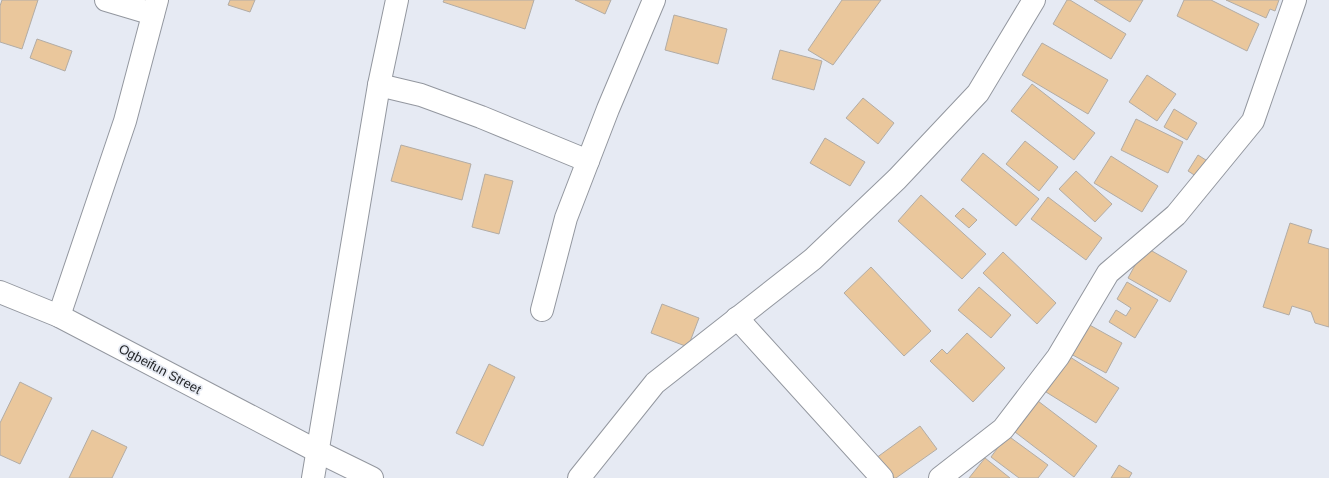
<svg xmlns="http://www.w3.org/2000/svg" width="1329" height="478" viewBox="0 0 1329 478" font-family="Arial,sans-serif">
<rect width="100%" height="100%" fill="#e6eaf3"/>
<!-- building -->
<g fill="#eac79c" stroke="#b2aca5">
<polygon points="2,0 38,0 22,49 0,42 0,6"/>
<polygon points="230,0 255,0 250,12 228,5"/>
<polygon points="444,0 534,0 525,29 443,2"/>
<polygon points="575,0 611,0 605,14"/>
<polygon points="842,0 881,0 833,65 808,50"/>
<polygon points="1067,0 1070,0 1126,34 1111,59 1053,24"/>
<polygon points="1094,0 1143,0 1130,22"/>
<polygon points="1184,0 1211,0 1259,24 1247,51 1177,16"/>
<polygon points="1226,0 1279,0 1275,11 1270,9 1266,18"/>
<polygon points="674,15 727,29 718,64 665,50"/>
<polygon points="37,39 72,51 65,71 30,58"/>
<polygon points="1042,43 1108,80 1088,114 1022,75"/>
<polygon points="780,50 822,61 814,90 772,79"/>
<polygon points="1147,75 1176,94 1157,121 1129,102"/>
<polygon points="1032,84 1095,133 1074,160 1011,111"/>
<polygon points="863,98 894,123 878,144 846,118"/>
<polygon points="1174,109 1197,123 1187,140 1164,127"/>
<polygon points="1136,119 1183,142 1168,173 1121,150"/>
<polygon points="825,138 865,162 850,186 810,163"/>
<polygon points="1025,141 1058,167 1039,191 1006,164"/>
<polygon points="401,145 471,164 462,200 391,181"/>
<polygon points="983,153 1039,199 1016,226 961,180"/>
<polygon points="1198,155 1209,162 1199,178 1188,171"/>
<polygon points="1111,156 1158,186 1142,212 1094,183"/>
<polygon points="1076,171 1112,204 1095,222 1059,189"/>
<polygon points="485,174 513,181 499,234 472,227"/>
<polygon points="921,195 986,254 962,279 898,221"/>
<polygon points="1048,197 1102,238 1086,260 1031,219"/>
<polygon points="963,208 977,220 969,228 955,216"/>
<polygon points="1290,223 1312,230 1308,243 1329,249 1329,327 1315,323 1311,312 1292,306 1289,315 1263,307"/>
<polygon points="1145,247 1187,271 1170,302 1128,278"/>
<polygon points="1003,252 1056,303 1037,324 983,273"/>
<polygon points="871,267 931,331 904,356 844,293"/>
<polygon points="1127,282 1158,300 1135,338 1109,322 1116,310 1126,316 1131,308 1117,299"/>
<polygon points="979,287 1011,315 991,338 958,310"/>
<polygon points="662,304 699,318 688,347 651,333"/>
<polygon points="1086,323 1122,343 1106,373 1069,353"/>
<polygon points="967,333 1005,368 973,402 930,361 942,349 947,354"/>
<polygon points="1070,357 1119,388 1096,423 1046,392"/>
<polygon points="489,364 515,377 483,446 456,433"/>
<polygon points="20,382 52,398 20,464 0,455 0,423"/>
<polygon points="1038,401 1097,446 1074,477 1015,432"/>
<polygon points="920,426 937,449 896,478 891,478 876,458"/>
<polygon points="92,430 127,447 112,478 69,478"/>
<polygon points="1007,435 1048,465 1038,478 1019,478 991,457"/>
<polygon points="985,458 1010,478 969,478"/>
<polygon points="1119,465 1132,473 1129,478 1111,478"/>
</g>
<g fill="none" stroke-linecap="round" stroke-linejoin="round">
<!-- minor casing -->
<g stroke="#93979f" stroke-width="24">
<g id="minor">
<polyline points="106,0 153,14"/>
<polyline points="379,85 421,95 481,117 588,161"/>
<polyline points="0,292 59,316 317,451 372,478"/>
<polyline points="542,310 566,218 608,109 654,0"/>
<polyline points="59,316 125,121 157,0"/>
<polyline points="737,318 882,478"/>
<polyline points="313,478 379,85 397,0"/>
<polyline points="579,478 655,383 813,259 897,179 978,93 1034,0"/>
<polyline points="940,478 1003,429 1058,357 1108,273 1176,215 1253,121 1295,0"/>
</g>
</g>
<!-- minor -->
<use href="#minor" stroke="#fff" stroke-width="22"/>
</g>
<g text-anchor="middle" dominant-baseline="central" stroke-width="3.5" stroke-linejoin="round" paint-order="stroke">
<!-- street labels -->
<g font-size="13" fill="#25272a" stroke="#e6eaf3">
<text transform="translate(160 369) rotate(28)">Ogbeifun Street</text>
</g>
</g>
</svg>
